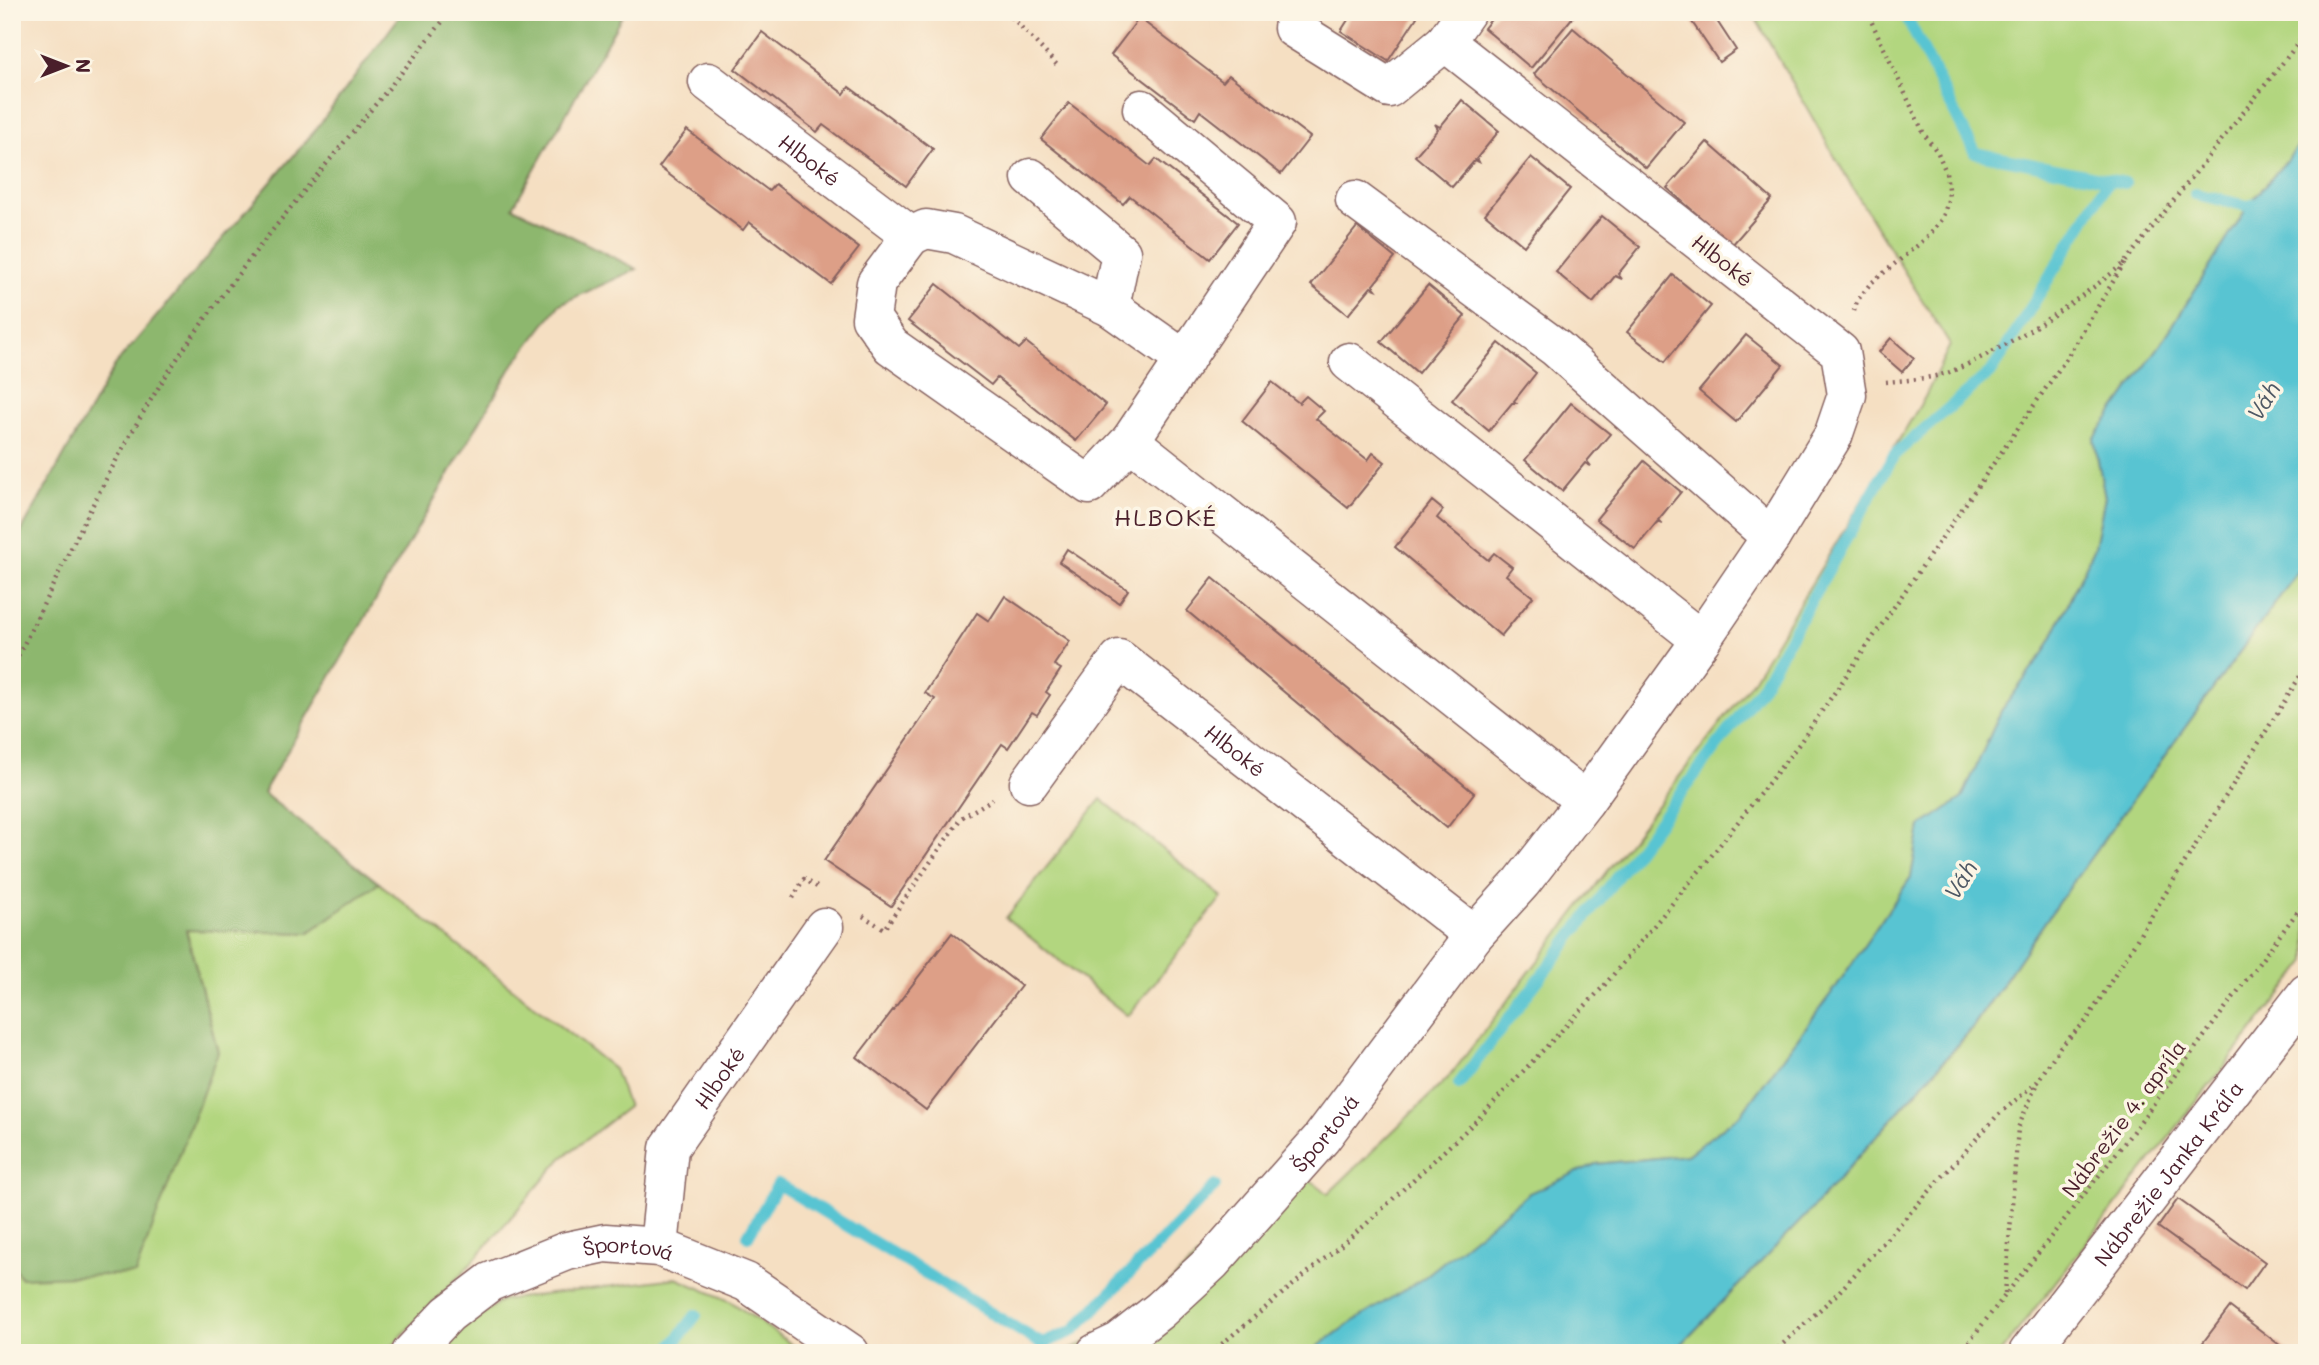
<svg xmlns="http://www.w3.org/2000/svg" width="2319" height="1365" viewBox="0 0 2319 1365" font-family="Mali,sans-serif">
<rect width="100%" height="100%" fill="#fcf5e5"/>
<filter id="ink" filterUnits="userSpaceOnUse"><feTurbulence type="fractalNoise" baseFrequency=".0143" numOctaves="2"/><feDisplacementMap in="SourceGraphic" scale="14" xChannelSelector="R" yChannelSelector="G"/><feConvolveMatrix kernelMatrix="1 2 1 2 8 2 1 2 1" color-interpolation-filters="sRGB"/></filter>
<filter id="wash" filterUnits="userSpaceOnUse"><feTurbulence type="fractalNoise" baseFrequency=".00686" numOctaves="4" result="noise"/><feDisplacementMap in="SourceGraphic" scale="28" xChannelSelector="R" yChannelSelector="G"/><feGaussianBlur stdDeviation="1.57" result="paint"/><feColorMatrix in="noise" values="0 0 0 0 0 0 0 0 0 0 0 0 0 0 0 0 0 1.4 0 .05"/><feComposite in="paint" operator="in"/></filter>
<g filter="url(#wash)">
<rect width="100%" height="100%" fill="#f5dfc2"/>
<!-- green -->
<g fill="#b2d67f" stroke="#7e7a55" stroke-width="2">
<path d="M 1752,12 L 2307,12 L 2307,136 L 2248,206 L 2161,344 L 2094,439 L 2105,497 L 2095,547 L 2046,650 L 2001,711 L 1962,799 L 1920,827 L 1911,877 L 1836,987 L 1741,1114 L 1687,1155 L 1596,1164 L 1422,1279 L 1346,1326 L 1309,1353 L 1063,1353 C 1153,1314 1221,1232 1289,1163 L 1328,1194 L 1449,1077 L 1751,683 L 1925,397 L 1950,345 L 1855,192 Z"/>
<polygon points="2307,559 2307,961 2000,1353 1673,1353 1810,1211 1969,1033 2060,900"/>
<polygon points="1101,799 1222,897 1128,1016 1006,918"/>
<polygon points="379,883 614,1069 628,1107 562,1158 468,1267 385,1353 12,1353 12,1264 21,1278 218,1053 186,929 307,933"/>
<polygon points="676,1278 730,1301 804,1353 432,1353 444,1340 503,1300"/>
</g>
<!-- forest -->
<polygon fill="#8db76e" stroke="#6c6b4c" stroke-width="2" points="403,12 624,12 513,207 637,269 560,304 511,368 263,793 379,883 308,933 186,930 218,1052 135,1274 21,1278 12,1264 12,548 115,365 313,133"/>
<!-- water -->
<polygon fill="#59c4d2" stroke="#52727e" stroke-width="2" points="2307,136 2307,559 2060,900 1969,1032 1810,1211 1673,1353 1309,1353 1346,1326 1422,1279 1529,1193 1596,1164 1687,1155 1741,1114 1836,987 1911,877 1920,827 1962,798 2001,711 2046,650 2095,547 2105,497 2094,439 2161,344 2248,206"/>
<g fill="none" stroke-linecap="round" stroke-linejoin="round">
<!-- stream -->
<g stroke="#59c4d2" stroke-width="12">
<polyline points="1904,12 1975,153 2125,183"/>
<polyline points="2195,194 2248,206 2262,202"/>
<polyline points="1459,1084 1761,688 1894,455 1992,371 2109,180"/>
<polyline points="748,1236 778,1184 1042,1344 1073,1331 1215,1186"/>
<polyline points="667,1353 696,1315"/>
</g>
</g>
<g id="blocks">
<!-- building -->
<g fill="#dd9f87">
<polygon points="1353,12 1411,12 1417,17 1388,61 1341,31"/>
<polygon points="1497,12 1577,12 1531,68 1484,28"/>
<polygon points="1706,12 1711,12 1736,50 1719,62 1692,22"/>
<polygon points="1139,18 1223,82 1229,75 1310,137 1281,174 1200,111 1195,119 1111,55"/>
<polygon points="1573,28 1684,122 1646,168 1534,74"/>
<polygon points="762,32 844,94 849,87 933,149 906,186 823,125 817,132 735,69"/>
<polygon points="1462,100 1499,131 1477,158 1479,162 1475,160 1452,187 1415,156 1438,129 1435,124 1440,127"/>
<polygon points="1069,103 1150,166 1156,159 1238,223 1210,259 1130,196 1123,204 1041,139"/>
<polygon points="687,130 769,191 775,184 859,248 831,284 749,222 743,230 659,167"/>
<polygon points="1707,142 1772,199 1732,245 1667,188"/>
<polygon points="1531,157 1570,189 1524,246 1485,214"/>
<polygon points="1602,216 1640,247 1618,274 1622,279 1615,276 1593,303 1556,272"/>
<polygon points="1357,227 1395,258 1373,285 1376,289 1371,287 1348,315 1311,285"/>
<polygon points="1673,275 1711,306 1665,362 1627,332"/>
<polygon points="937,284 1019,349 1026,342 1106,405 1076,441 997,378 991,385 908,321"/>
<polygon points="1428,285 1465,316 1418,373 1381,342"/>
<polygon points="1746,335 1783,365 1736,422 1699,391"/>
<polygon points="1891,338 1914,358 1902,372 1879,352"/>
<polygon points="1499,343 1536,373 1514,401 1516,403 1512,403 1489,431 1452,400"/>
<polygon points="1272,382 1299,403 1306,396 1324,411 1316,419 1368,460 1373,453 1385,462 1348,508 1242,421"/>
<polygon points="1571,403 1610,434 1587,461 1591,466 1585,463 1562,491 1525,460"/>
<polygon points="1644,461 1681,492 1658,520 1662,524 1657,522 1635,549 1596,519"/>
<polygon points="1432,501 1443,510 1437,518 1488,560 1494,553 1512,567 1506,575 1533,597 1501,636 1395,547"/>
<polygon points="1067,549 1128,590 1119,603 1059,562"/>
<polygon points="1213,578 1474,793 1447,828 1187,611"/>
<polygon points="1005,596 1070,641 1054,665 1061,669 1046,692 1050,695 1037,715 1032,712 1008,748 1002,744 891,906 824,861 935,699 925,693 977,613 989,621"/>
<polygon points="952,933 1021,986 926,1110 857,1057"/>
<polygon points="2178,1199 2265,1262 2245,1290 2158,1227"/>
<polygon points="2230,1307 2290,1353 2195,1353"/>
</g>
</g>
</g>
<g filter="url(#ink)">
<use href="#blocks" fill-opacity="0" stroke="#866260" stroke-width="2"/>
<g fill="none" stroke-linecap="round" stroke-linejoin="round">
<!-- minor casing -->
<g stroke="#866260" stroke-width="41">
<g id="minor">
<polyline points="1293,28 1389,88 1445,42"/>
<path id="s1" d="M 708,82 L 911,236 L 876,283 L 871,318 L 891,346 L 1089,485 L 1130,441 L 1585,801"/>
<polyline points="1031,178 1121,253 1110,307"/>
<polyline points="1355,200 1556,348 1771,537"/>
<polyline points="911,236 926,229 954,234 1110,307 1185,360"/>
<polyline points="1349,362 1701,640"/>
<polyline points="1130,441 1277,222 1142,109"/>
<path id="s2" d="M 1029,783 L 1119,659 L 1474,935"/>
<path id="s3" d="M 659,1247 L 669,1148 L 824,927"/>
<path id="s4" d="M 411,1353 L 448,1314 L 490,1282 L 567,1251 L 605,1243 L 659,1247 L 746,1282 L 850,1353"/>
<path id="s5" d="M 1096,1353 L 1119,1342 L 1160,1310 L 1212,1262 L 1321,1139 L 1474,935 L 1522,882 L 1585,801 L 1701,640 L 1771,537 L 1833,436 L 1847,395 L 1840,352 L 1445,42 L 1466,12"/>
<path id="s6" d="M 2028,1353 L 2307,993"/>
</g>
</g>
<!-- path -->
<g stroke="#866260" stroke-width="4.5" stroke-dasharray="2 5" stroke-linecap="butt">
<polyline points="1007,12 1057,65"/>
<polyline points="1854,311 1857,301 1870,284 1929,236 1943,217 1949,197 1946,172 1938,153 1924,134 1867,12"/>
<path d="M 1886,382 C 1907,380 1930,379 1950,372 C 2002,351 2084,298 2125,262 L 2307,32"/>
<path d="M 12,668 C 63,567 109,462 171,368 C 254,243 358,130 450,12"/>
<polyline points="793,898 804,879 817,887"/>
<polyline points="863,916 884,929 961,818 993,799"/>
<polyline points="2005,1294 2018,1128 2037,1083"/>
<polyline points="1211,1353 1364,1226 1476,1121 1603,987 1705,864 1799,744 2066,359 2125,262"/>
<polyline points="1773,1353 1838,1293 1996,1117 2037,1082 2060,1047 2087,1020 2307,665"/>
<polyline points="1960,1353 2122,1146 2307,899"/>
</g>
<!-- minor -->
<use href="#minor" stroke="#fff" stroke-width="38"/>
</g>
</g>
<g text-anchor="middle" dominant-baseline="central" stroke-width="7" stroke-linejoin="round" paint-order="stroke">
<!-- street labels -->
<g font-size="21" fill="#4a1f2b" stroke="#fcf5e5">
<text stroke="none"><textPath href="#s1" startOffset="128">Hlboké</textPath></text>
<text transform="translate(1723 260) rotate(38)">Hlboké</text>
<text stroke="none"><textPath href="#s2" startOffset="301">Hlboké</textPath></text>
<text stroke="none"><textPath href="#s3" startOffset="186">Hlboké</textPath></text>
<text transform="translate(2123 1118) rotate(-53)">Nábrežie 4. apríla</text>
<text stroke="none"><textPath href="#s5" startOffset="320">Športová</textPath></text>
<text stroke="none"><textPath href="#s6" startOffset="228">Nábrežie Janka Kráľa</textPath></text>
<text stroke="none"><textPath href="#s4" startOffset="252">Športová</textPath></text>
</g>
<!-- water labels -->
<g font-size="23" font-style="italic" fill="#4f5965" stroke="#fcf5e5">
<text transform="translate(2263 401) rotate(-58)">Váh</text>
<text transform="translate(1960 880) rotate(-58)">Váh</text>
</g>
<!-- quarter labels -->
<g font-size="24" letter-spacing="2" fill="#4a1f2b" stroke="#fcf5e5">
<text x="1166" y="516">HLBOKÉ</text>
</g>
</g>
<!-- margin -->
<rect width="2319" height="1365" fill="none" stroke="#fcf5e5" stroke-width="42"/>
<!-- north arrow -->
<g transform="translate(66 66) rotate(90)" stroke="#fcf5e5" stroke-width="5" paint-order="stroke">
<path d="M0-5L12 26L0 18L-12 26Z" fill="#4a1f2b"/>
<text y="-10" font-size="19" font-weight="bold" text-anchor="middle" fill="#4a1f2b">N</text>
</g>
</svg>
